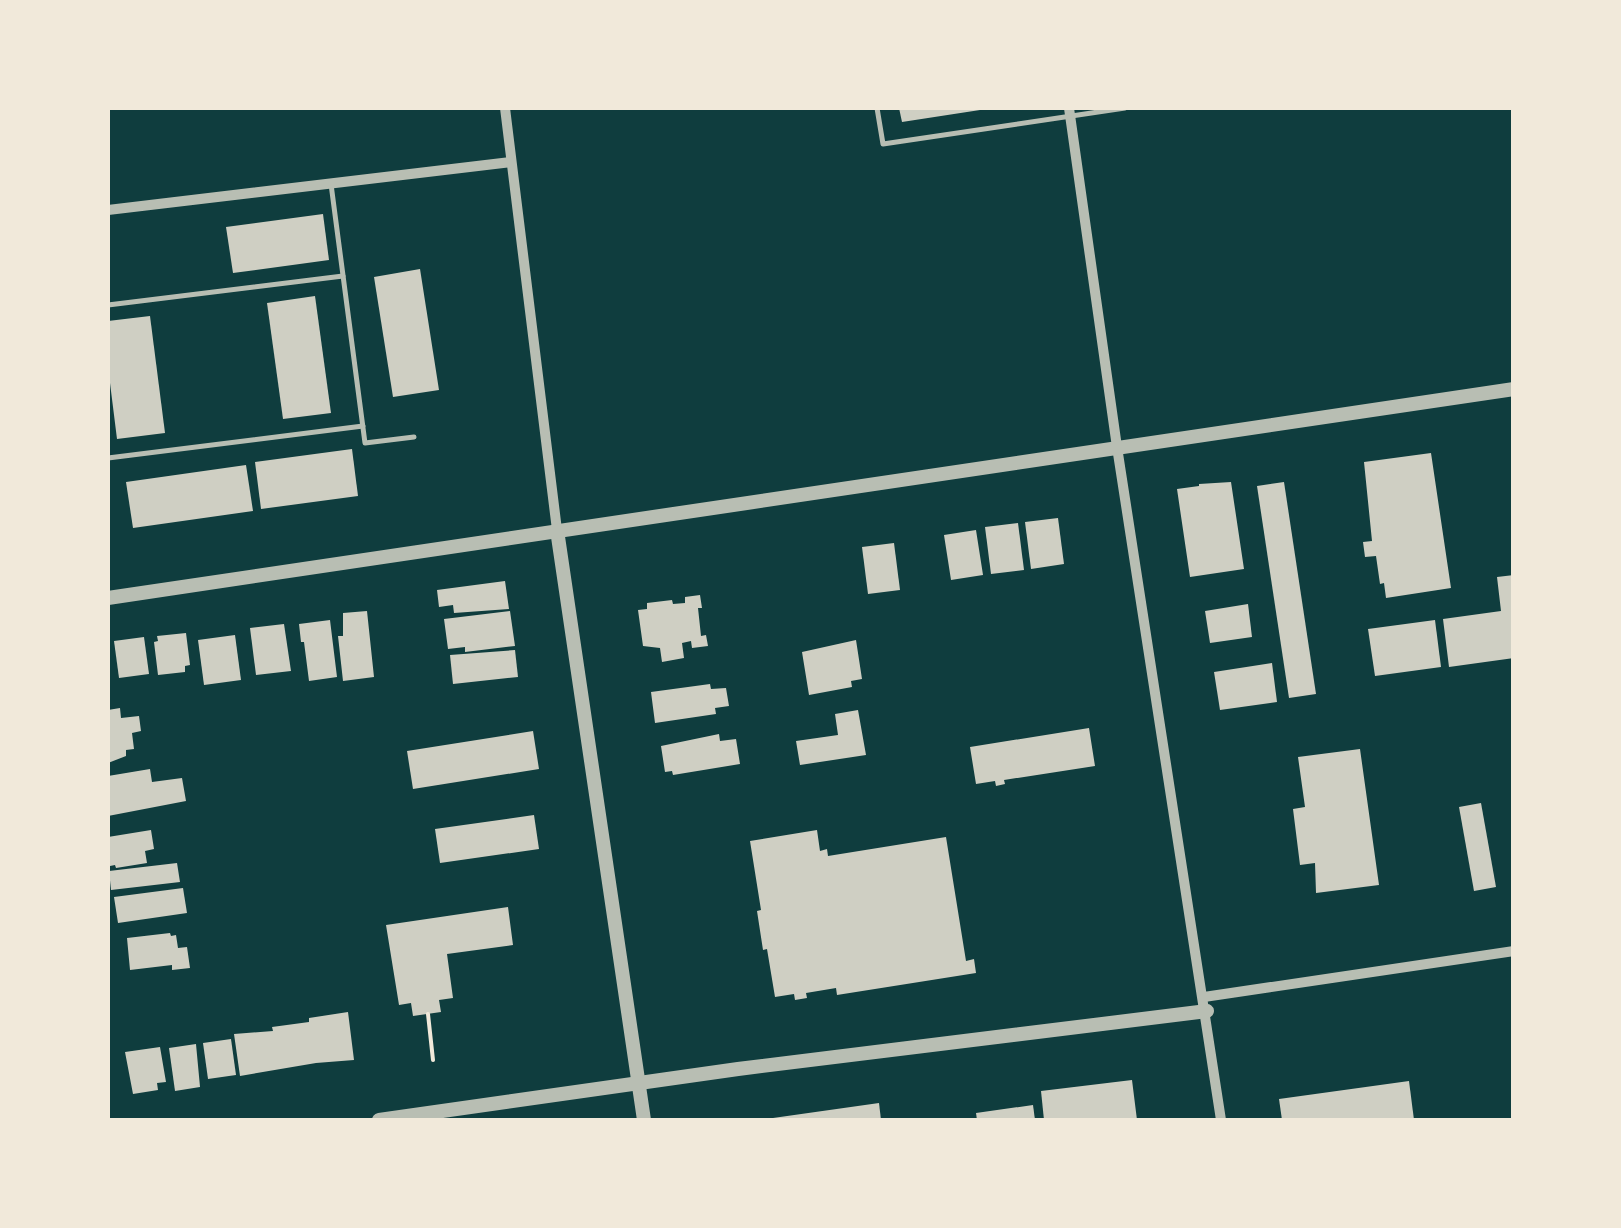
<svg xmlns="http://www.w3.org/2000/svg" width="1621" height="1228" viewBox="0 0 1621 1228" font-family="'Roboto Condensed',sans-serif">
<rect width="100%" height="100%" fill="#0f3d3e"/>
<!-- building -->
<g fill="#cfcfc3">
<polygon points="899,108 980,108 980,110 902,122"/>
<polygon points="323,214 329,260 233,273 226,227"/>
<polygon points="420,269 439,390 393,397 374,277"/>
<polygon points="315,296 331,413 283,419 267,303"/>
<polygon points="150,316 165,433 117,439 108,367 108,321"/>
<polygon points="352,449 358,496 261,509 255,462"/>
<polygon points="1431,453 1451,588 1386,598 1384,583 1380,584 1376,556 1365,557 1363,542 1372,541 1364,462"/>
<polygon points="246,465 253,511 133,528 126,482"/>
<polygon points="1231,482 1244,569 1190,577 1177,489 1199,486 1199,484"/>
<polygon points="1284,482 1316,694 1289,698 1257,486"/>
<polygon points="1058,518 1064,564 1031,569 1025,522"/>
<polygon points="1018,523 1024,570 991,574 985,527"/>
<polygon points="976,530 983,575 951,580 944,535"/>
<polygon points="894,543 900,590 868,594 862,547"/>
<polygon points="1514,575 1514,658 1449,667 1443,619 1501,611 1497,577"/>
<polygon points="505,581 509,609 454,613 453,605 439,607 437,590"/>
<polygon points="700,595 702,608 698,608 701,636 706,635 708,646 692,648 691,641 682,643 684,658 662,662 660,648 643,646 638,610 647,609 647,603 672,600 673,604 685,603 685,597"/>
<polygon points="1248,604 1252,637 1210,643 1205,611"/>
<polygon points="367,611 374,677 343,681 338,636 343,636 343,613"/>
<polygon points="510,611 515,646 465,652 465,647 448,649 444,619"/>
<polygon points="330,620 337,677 309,681 304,642 301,642 299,624"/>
<polygon points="1435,620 1441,667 1375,676 1368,629"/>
<polygon points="284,624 291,671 256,675 250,628"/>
<polygon points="186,633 190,665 185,666 185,672 158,675 154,642 158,641 157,636"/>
<polygon points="235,635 241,680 204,685 198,640"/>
<polygon points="144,637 149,674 119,678 114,641"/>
<polygon points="856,640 862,679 851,681 852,687 809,695 802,652"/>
<polygon points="515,650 518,677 453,684 450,655"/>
<polygon points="1272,663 1277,702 1220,710 1214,672"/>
<polygon points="710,684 711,689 726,688 729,706 715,708 716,714 655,723 651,692"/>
<polygon points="120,708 121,718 139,716 141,731 132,733 134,749 126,750 126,756 108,763 108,710"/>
<polygon points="858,710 866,755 800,765 796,741 838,735 835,714"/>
<polygon points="1089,728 1095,766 1004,780 1005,784 996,786 995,781 976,784 970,747"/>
<polygon points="533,731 539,769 413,789 407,751"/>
<polygon points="719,734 720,741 736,739 740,764 673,775 672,771 665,772 661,746"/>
<polygon points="1360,749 1379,885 1316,893 1315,863 1300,865 1293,809 1305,807 1298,757"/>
<polygon points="150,769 152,782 182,778 186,801 108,816 108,776"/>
<polygon points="1481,803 1496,887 1474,891 1459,807"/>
<polygon points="534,815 539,849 440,863 435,829"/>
<polygon points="151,830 154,849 145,851 147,863 116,868 115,865 110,866 108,837"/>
<polygon points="817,830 820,851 827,849 828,856 946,837 966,961 974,959 976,973 837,995 836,988 806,993 807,998 795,1000 794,994 775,997 767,949 763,950 757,911 761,910 750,841"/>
<polygon points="177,863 180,882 111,890 109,871"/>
<polygon points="183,888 187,913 118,923 114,897"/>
<polygon points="508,907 513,945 447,954 453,998 439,1000 441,1012 413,1016 411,1003 399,1005 386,925"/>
<polygon points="170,933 171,936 176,935 178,948 187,947 190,968 172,970 172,965 130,970 127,938"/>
<polygon points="348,1012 354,1060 316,1063 240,1076 234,1034 273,1031 272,1027 309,1022 309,1018"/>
<polygon points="231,1039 236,1075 208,1079 203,1043"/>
<polygon points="196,1044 200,1087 175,1091 169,1048"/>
<polygon points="160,1047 166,1082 157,1083 158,1090 133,1094 125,1052"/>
<polygon points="1132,1080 1137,1120 1044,1120 1041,1091"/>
<polygon points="1409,1081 1414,1120 1282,1120 1279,1099"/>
<polygon points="879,1103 881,1120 774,1120 773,1118"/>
<polygon points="1033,1105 1035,1120 977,1120 976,1113"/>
</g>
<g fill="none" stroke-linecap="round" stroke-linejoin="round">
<!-- path -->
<polyline stroke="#f1e9da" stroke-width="4" points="428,1014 433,1060"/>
<!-- service -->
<g stroke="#b8beb3" stroke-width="5">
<polyline points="877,108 883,144 1125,108"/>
<polyline points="331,184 365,443 414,437"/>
<polyline points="108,305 343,276"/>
<polyline points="108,458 363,426"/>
</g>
<!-- minor -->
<g stroke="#b8beb3" stroke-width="10">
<polyline points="505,108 557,530"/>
<polyline points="1069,108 1117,447 1221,1120"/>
<polyline points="108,210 511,162"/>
<polyline points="1204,997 1514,951"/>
</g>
<!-- tertiary -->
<g stroke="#b8beb3" stroke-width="14">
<polyline points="557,530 644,1120"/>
<polyline points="108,598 1514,389"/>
<polyline points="379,1120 738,1069 1207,1011"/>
</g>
</g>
<!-- border -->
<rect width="1621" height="1228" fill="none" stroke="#f1e9da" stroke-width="220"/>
</svg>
